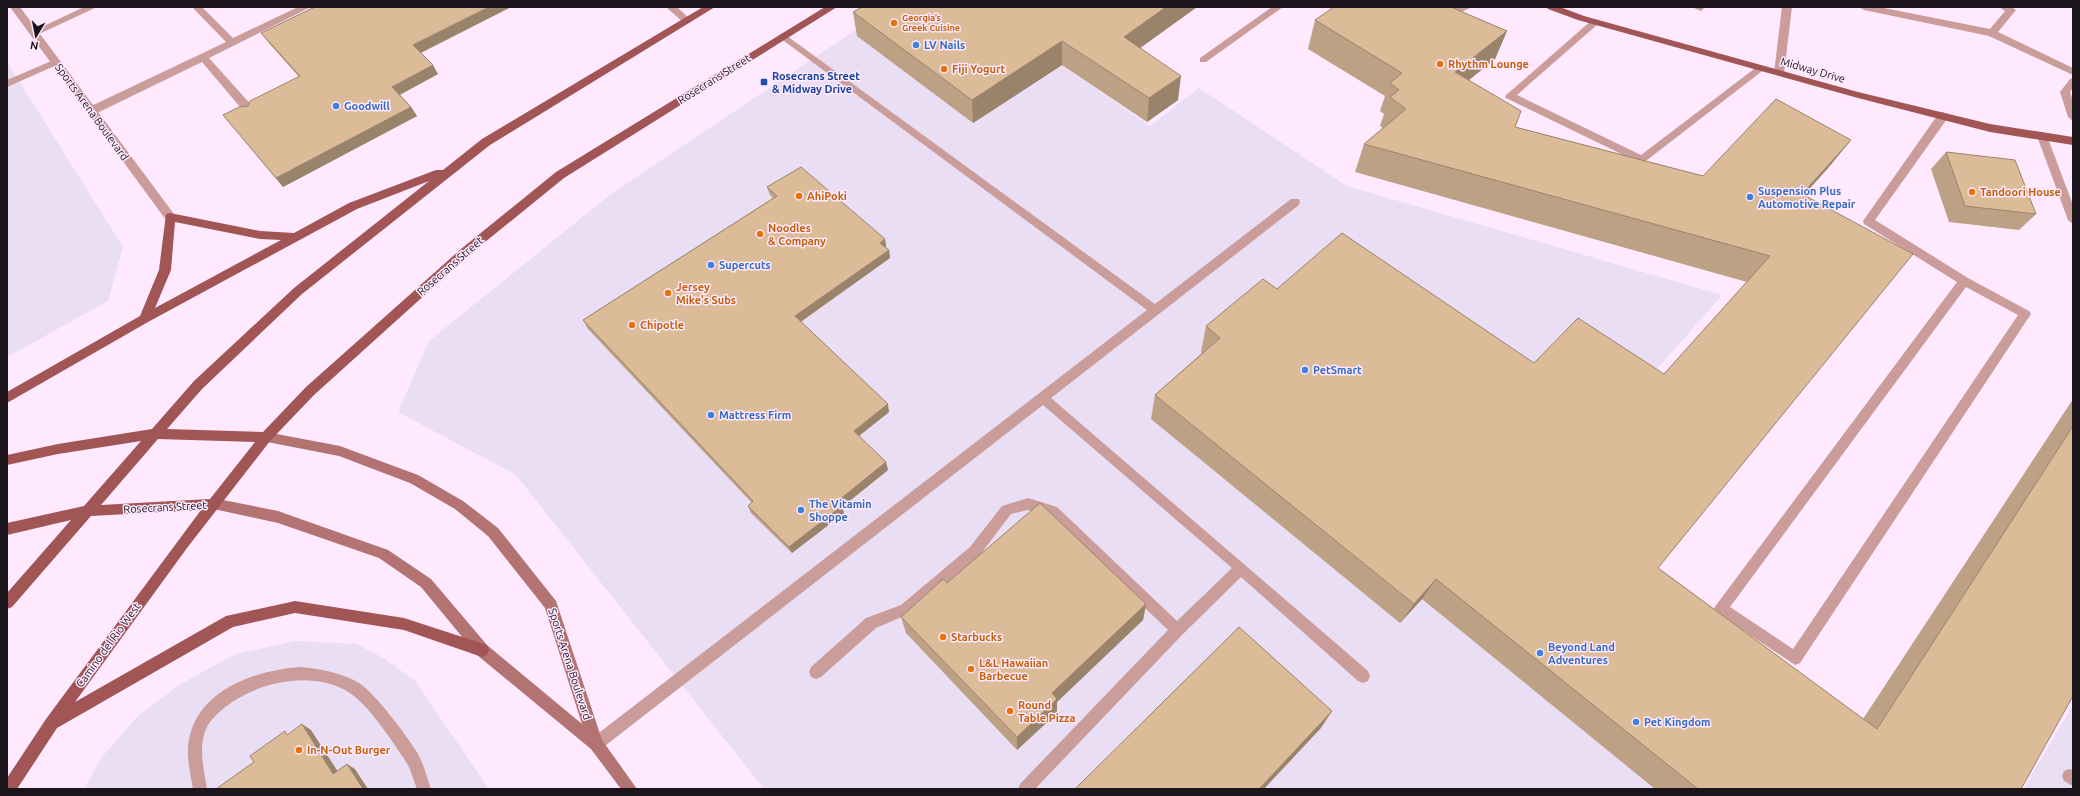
<svg xmlns="http://www.w3.org/2000/svg" width="2080" height="796" viewBox="0 0 2080 796" font-family="Ubuntu,sans-serif">
<rect width="100%" height="100%" fill="#fee9ff"/>
<!-- commercial -->
<g fill="#e9def3">
<polygon points="890,7 978,7 1150,126 1199,88 1347,186 1722,295 1636,393 1526,497 1916,789 764,789 516,475 398,412 429,341 611,194"/>
<polygon points="7,62 123,247 108,301 7,357"/>
<polygon points="295,641 357,644 385,659 415,681 489,789 85,789 101,758 137,717 179,685 235,654"/>
<polygon points="2073,705 2073,789 2023,789"/>
</g>
<g fill="none" stroke-linecap="round" stroke-linejoin="round">
<!-- service -->
<g fill="#ca9d9b" fill-rule="evenodd">
<polygon points="84,7 97,7 37,35 34,36 29,33"/>
<polygon points="192,7 202,7 233,38 298,7 311,7 209,58 254,108 255,111 254,114 246,114 202,62 95,114 87,114 86,111 87,108 226,42"/>
<polygon points="666,7 677,7 692,21 687,24 684,23"/>
<polygon points="1272,7 1283,7 1206,62 1200,62 1200,58"/>
<polygon points="1427,7 1441,7 1450,10 1458,7 1472,7 1450,17"/>
<polygon points="1782,7 1792,7 1784,73 1779,76 1774,73"/>
<polygon points="1859,7 1879,7 1990,29 2005,11 1999,7 2012,7 2016,10 1998,32 2073,68 2073,75 1989,36 1864,10"/>
<polygon points="1595,19 1600,22 1598,24 1517,95 1641,155 1758,66 1761,65 1766,68 1642,164 1506,98 1505,96 1592,20"/>
<polygon points="783,33 1155,304 1291,199 1299,199 1300,202 1299,205 1051,398 1368,671 1370,676 1368,681 1363,683 1358,681 1241,577 1182,635 1035,789 1018,789 1020,784 1168,630 1048,516 1028,510 1011,514 980,555 911,613 876,628 821,677 816,679 811,677 809,672 811,667 866,618 901,605 970,547 1002,506 1028,498 1057,507 1177,621 1232,568 1043,405 601,749 596,751 591,749 589,744 591,739 1147,310 780,38 778,36"/>
<polygon points="56,59 59,60 59,64 7,87 7,80"/>
<path d="M 1943,112 L 1948,116 L 1947,119 L 1875,220 L 1968,278 L 2029,311 L 2031,314 L 1800,663 L 1795,665 L 1716,612 L 1714,608 L 1957,282 L 1864,224 L 1863,221 L 1939,113 ZM 1966,287 L 2018,315 L 1793,649 L 1730,607 Z"/>
<polygon points="2042,132 2047,136 2073,205 2073,224 2068,220 2037,136"/>
<path d="M 300,667 C 320,669 341,672 359,683 C 375,693 408,737 418,754 C 424,765 427,778 431,789 L 417,789 L 409,767 L 403,757 C 389,737 370,707 350,693 C 313,669 256,682 224,708 C 217,714 210,720 206,729 C 198,747 204,770 207,789 L 193,789 C 190,771 185,752 190,735 C 202,688 258,670 300,667 Z"/>
<polygon points="2069,769 2073,770 2073,786 2064,781 2062,776 2064,771"/>
</g>
<!-- minor -->
<polygon fill="#ca9d9b" fill-rule="evenodd" points="2073,78 2073,88 2070,92 2073,101 2073,121 2068,117 2060,92 2070,79"/>
<!-- tertiary -->
<polygon fill="#ca9d9b" fill-rule="evenodd" points="10,7 20,7 174,214 175,217 174,220 166,220"/>
<!-- secondary -->
<polygon fill="#b37372" fill-rule="evenodd" points="266,432 340,446 418,475 463,501 498,528 556,601 602,740 637,789 621,789 591,749 477,655 421,587 379,558 278,523 209,508 207,504 209,500 213,498 278,511 388,550 431,579 487,645 582,724 545,608 488,536 455,509 410,483 339,456 262,441 260,437 262,433"/>
<!-- primary -->
<g fill="#a15555" fill-rule="evenodd">
<path d="M 703,7 L 715,7 L 490,145 L 302,294 L 202,389 L 167,429 L 263,432 L 306,387 L 461,249 L 556,172 L 825,7 L 837,7 L 564,178 L 469,255 L 314,395 L 270,441 L 187,548 L 75,702 L 226,616 L 295,601 L 404,618 L 487,645 L 489,650 L 487,655 L 482,657 L 404,630 L 295,613 L 233,627 L 57,728 L 17,789 L 7,789 L 7,778 L 46,719 L 201,510 L 91,516 L 12,607 L 7,609 L 7,593 L 71,520 L 7,535 L 7,523 L 84,506 L 141,441 L 58,454 L 7,465 L 7,455 L 58,444 L 152,429 L 194,381 L 294,288 L 429,181 L 357,209 L 148,322 L 7,403 L 7,392 L 140,316 L 159,270 L 166,214 L 170,213 L 260,231 L 294,233 L 349,203 L 436,170 L 443,170 L 482,139 ZM 175,222 L 260,239 L 281,240 L 155,308 L 171,270 ZM 158,439 L 255,442 L 210,499 L 101,505 Z"/>
<polygon points="1546,7 1560,7 1584,16 1858,92 1990,124 2073,137 2073,145 1990,132 1858,98 1578,20 1548,9"/>
</g>
</g>
<!-- wall -->
<g fill="#bda184">
<polygon points="315,7 511,7 421,53 438,74 400,95 411,107 417,116 283,187 223,115 248,106 299,77 268,42 261,33"/>
<polygon points="1081,7 1197,7 1140,48 1178,100 1147,122 1062,65 973,123 857,36 853,12"/>
<polygon points="1692,7 1705,7 1701,11"/>
<polygon points="1315,20 1507,31 1495,59 1469,80 1515,127 1703,176 1851,140 1828,168 1804,195 1658,568 1863,719 2073,399 2073,696 2021,789 1655,789 1422,599 1400,623 1151,419 1155,395 1202,353 1201,352 1206,326 1277,289 1534,363 1664,374 1747,282 1355,172 1364,144 1383,128 1380,126 1384,114 1380,111 1385,96 1308,49"/>
<polygon points="1946,152 2036,214 2019,230 1949,222 1931,169"/>
<polygon points="767,187 885,239 886,248 889,250 890,258 801,322 889,412 859,436 886,462 888,470 842,507 844,513 792,553 751,513 748,506 752,503 588,329 583,320 773,198 770,195"/>
<polygon points="947,583 1146,604 1143,620 1057,702 1057,713 1017,750 906,633 901,617"/>
</g>
<!-- shaded-wall -->
<g fill="#9a836b">
<polygon points="489,7 511,7 418,54 413,45"/>
<polygon points="1166,7 1197,7 1122,61 1124,37"/>
<polygon points="1507,31 1495,59 1444,100 1455,72"/>
<polygon points="1062,41 1062,65 973,123 972,100"/>
<polygon points="433,65 438,74 397,96 392,87"/>
<polygon points="1181,76 1178,100 1147,122 1149,98"/>
<polygon points="411,107 417,116 283,187 276,178"/>
<polygon points="1851,140 1828,168 1780,221 1802,194"/>
<polygon points="885,239 886,247 881,251 880,243"/>
<polygon points="889,250 890,258 797,324 795,316"/>
<polygon points="888,404 889,412 855,439 854,431"/>
<polygon points="886,462 888,470 842,507 844,513 792,553 789,547 838,501"/>
<polygon points="1436,579 1422,599 1400,623 1414,604"/>
<polygon points="1146,604 1143,620 1057,702 1057,713 1017,750 1017,737 1052,693"/>
<polygon points="1332,711 1321,728 1264,789 1259,789"/>
<polygon points="302,724 311,730 342,778 333,774"/>
<polygon points="347,764 355,769 368,789 363,789"/>
</g>
<!-- building -->
<g fill="#dcbb99" stroke="#9a836b">
<polygon points="315,7 489,7 413,45 433,65 392,87 411,107 276,178 223,115 239,107 248,106 250,101 300,76 261,33"/>
<polygon points="862,7 1166,7 1124,37 1181,76 1149,98 1062,41 972,100 853,12"/>
<polygon points="1334,7 1451,7 1507,31 1455,72 1521,111 1515,127 1703,176 1776,99 1851,140 1802,194 1913,254 1658,568 1877,729 2073,426 2073,696 2021,789 1698,789 1436,579 1414,604 1155,395 1220,338 1206,326 1263,279 1277,289 1342,233 1534,363 1578,318 1664,374 1770,256 1364,144 1406,109 1390,97 1399,90 1390,83 1402,73 1315,20"/>
<polygon points="1946,152 2015,160 2036,214 1965,206"/>
<polygon points="801,167 885,239 880,243 889,250 795,316 888,404 854,431 886,462 838,501 842,506 789,547 748,506 753,501 583,320 777,196 767,187"/>
<polygon points="1040,503 1146,604 1052,693 1057,699 1017,737 901,617 943,579 947,583"/>
<polygon points="1239,627 1332,711 1259,789 1075,789"/>
<polygon points="302,724 333,774 347,764 363,789 216,789 254,762 250,756 285,731 287,735"/>
</g>
<!-- markers -->
<g fill="#e8710a" stroke="#fee9ff" stroke-width="1.5">
<circle cx="894" cy="23" r="4"/>
<circle cx="1440" cy="64" r="4"/>
<circle cx="944" cy="69" r="4"/>
<circle cx="1972" cy="192" r="4"/>
<circle cx="799" cy="196" r="4"/>
<circle cx="760" cy="234" r="4"/>
<circle cx="668" cy="293" r="4"/>
<circle cx="632" cy="325" r="4"/>
<circle cx="943" cy="637" r="4"/>
<circle cx="971" cy="669" r="4"/>
<circle cx="1010" cy="711" r="4"/>
<circle cx="299" cy="750" r="4"/>
</g>
<g fill="#3f7fe0" stroke="#fee9ff" stroke-width="1.5">
<circle cx="916" cy="45" r="4"/>
<circle cx="336" cy="106" r="4"/>
<circle cx="1750" cy="197" r="4"/>
<circle cx="711" cy="265" r="4"/>
<circle cx="1305" cy="370" r="4"/>
<circle cx="711" cy="415" r="4"/>
<circle cx="801" cy="510" r="4"/>
<circle cx="1540" cy="653" r="4"/>
<circle cx="1636" cy="722" r="4"/>
</g>
<rect fill="#1a4fb4" stroke="#fee9ff" stroke-width="1.5" x="760" y="78" width="8" height="8" rx="2"/>
<g text-anchor="middle" dominant-baseline="central" stroke-width="3" stroke-linejoin="round" paint-order="stroke">
<!-- far-food labels -->
<g font-size="9" font-weight="bold" fill="#c56008" stroke="#fee9ff" text-anchor="start">
<text x="902" y="18">Georgia’s<tspan x="902" dy="10">Greek Cuisine</tspan></text>
</g>
<!-- shop labels -->
<g font-size="11" font-weight="bold" fill="#366cbe" stroke="#fee9ff" text-anchor="start">
<text x="924" y="45">LV Nails</text>
<text x="344" y="106">Goodwill</text>
<text x="1758" y="191">Suspension Plus<tspan x="1758" dy="13">Automotive Repair</tspan></text>
<text x="719" y="265">Supercuts</text>
<text x="1313" y="370">PetSmart</text>
<text x="719" y="415">Mattress Firm</text>
<text x="809" y="504">The Vitamin<tspan x="809" dy="13">Shoppe</tspan></text>
<text x="1548" y="647">Beyond Land<tspan x="1548" dy="13">Adventures</tspan></text>
<text x="1644" y="722">Pet Kingdom</text>
</g>
<!-- food labels -->
<g font-size="11" font-weight="bold" fill="#c56008" stroke="#fee9ff" text-anchor="start">
<text x="1448" y="64">Rhythm Lounge</text>
<text x="952" y="69">Fiji Yogurt</text>
<text x="1980" y="192">Tandoori House</text>
<text x="807" y="196">AhiPoki</text>
<text x="768" y="228">Noodles<tspan x="768" dy="13">&amp; Company</tspan></text>
<text x="676" y="287">Jersey<tspan x="676" dy="13">Mike's Subs</tspan></text>
<text x="640" y="325">Chipotle</text>
<text x="951" y="637">Starbucks</text>
<text x="979" y="663">L&amp;L Hawaiian<tspan x="979" dy="13">Barbecue</tspan></text>
<text x="1018" y="705">Round<tspan x="1018" dy="13">Table Pizza</tspan></text>
<text x="307" y="750">In-N-Out Burger</text>
</g>
<!-- street labels -->
<g font-size="11" fill="#1b141b" stroke="#fee9ff">
<text transform="translate(1813 70) rotate(16)">Midway Drive</text>
<text transform="translate(714 79) rotate(-32)">Rosecrans Street</text>
<text transform="translate(92 112) rotate(54)">Sports Arena Boulevard</text>
<text transform="translate(450 266) rotate(-41)">Rosecrans Street</text>
<text transform="translate(165 507) rotate(-3)">Rosecrans Street</text>
<text transform="translate(108 645) rotate(-54)">Camino del Rio West</text>
<text transform="translate(570 664) rotate(72)">Sports Arena Boulevard</text>
</g>
<!-- transit labels -->
<g font-size="11" font-weight="bold" fill="#164399" stroke="#fee9ff" text-anchor="start">
<text x="772" y="76">Rosecrans Street<tspan x="772" dy="13">&amp; Midway Drive</tspan></text>
</g>
</g>
<!-- border -->
<rect width="2080" height="796" fill="none" stroke="#1b141b" stroke-width="16"/>
<!-- north arrow -->
<g transform="translate(36 36) rotate(190)" stroke="#fee9ff" stroke-width="3" paint-order="stroke">
<path d="M0-3L7 15L0 10L-7 15Z" fill="#1b141b"/>
<text y="-6" font-size="11" font-weight="bold" text-anchor="middle" fill="#1b141b">N</text>
</g>
</svg>
